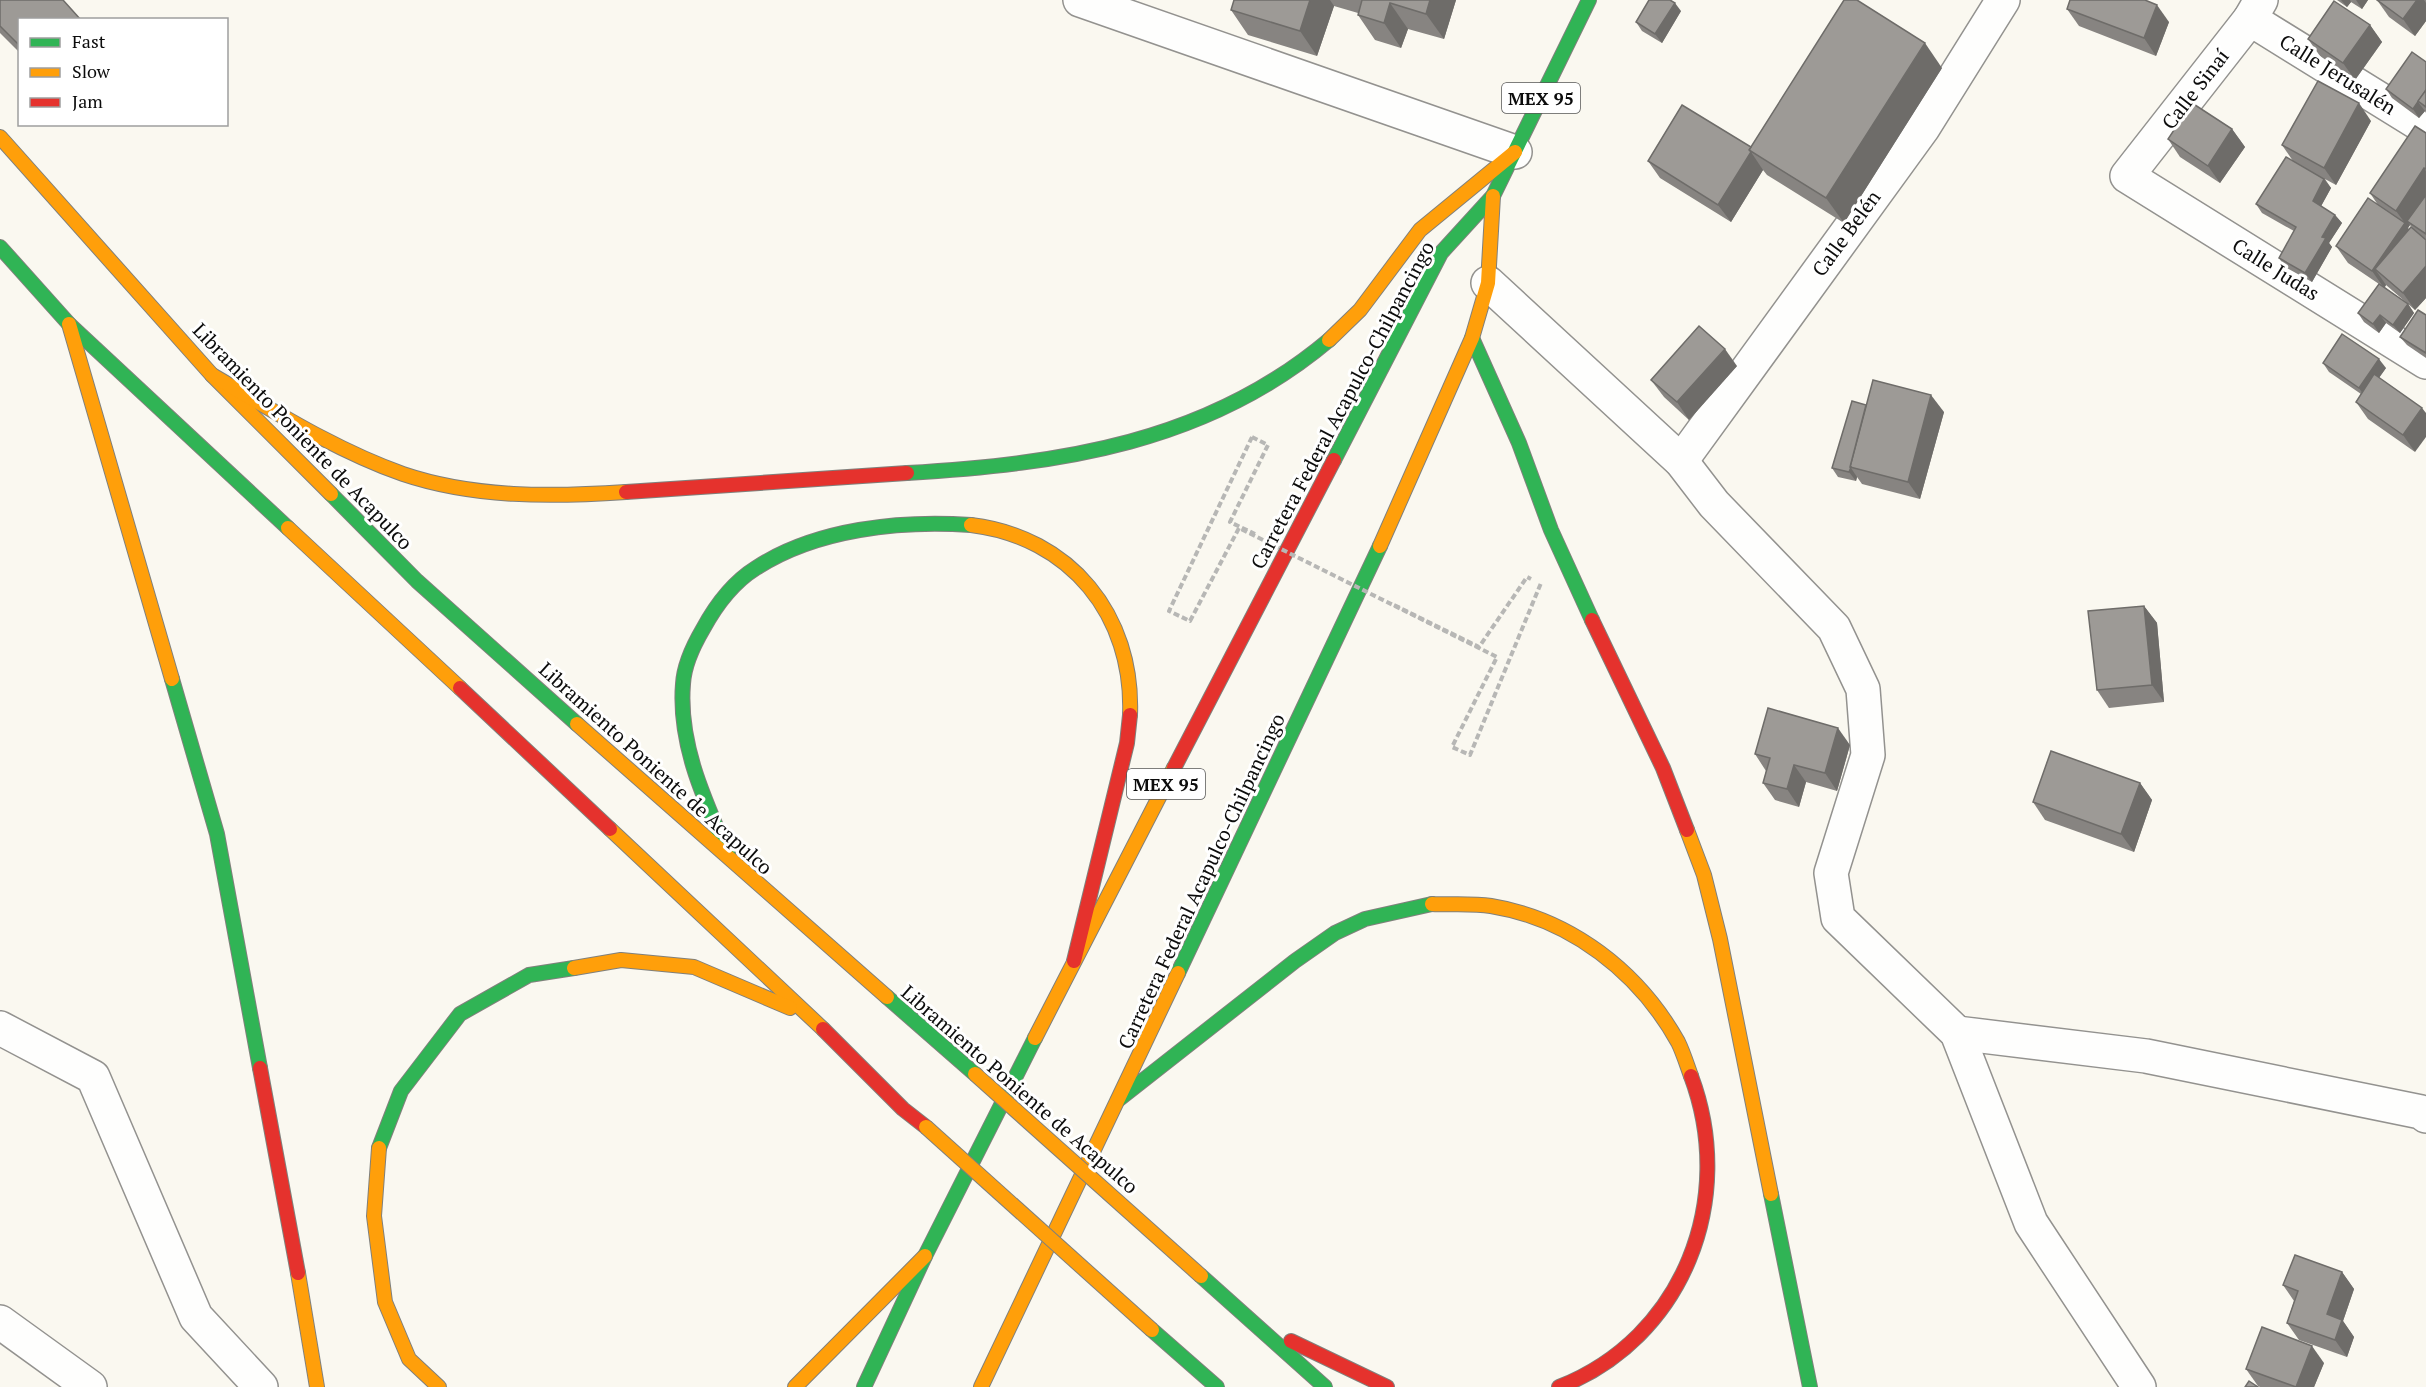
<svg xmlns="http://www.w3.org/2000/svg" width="2426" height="1387" viewBox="0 0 2426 1387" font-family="'PT Serif',serif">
<rect width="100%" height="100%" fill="#faf8f0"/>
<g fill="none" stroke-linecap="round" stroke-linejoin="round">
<!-- street casing -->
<g stroke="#93928f" stroke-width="36">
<g id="street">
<polyline points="1080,0 1515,152"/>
<polyline points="2261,0 2250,19 2127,176 2426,362"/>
<polyline points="2250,19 2426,128"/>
<polyline points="1488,283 1681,461 1714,504 1834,628 1863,689 1868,755 1831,873 1838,918 1957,1033 2031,1223 2139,1387"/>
<polyline points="1681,461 1923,128 2003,0"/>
<polyline points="0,1028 93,1077 196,1317 261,1387"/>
<polyline points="1957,1033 2146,1056 2421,1112 2426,1116"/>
<polyline points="0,1322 90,1387"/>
</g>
</g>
<!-- fast casing -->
<g stroke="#80807c" stroke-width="16">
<g id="fast">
<polyline points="0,247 69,324 288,528"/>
<polyline points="1472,338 1519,443 1551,530 1592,620"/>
<polyline points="1334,460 1441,253 1493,196 1589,0"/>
<path d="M 907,473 C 1060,464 1207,443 1329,340"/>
<polyline points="331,494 417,581 577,724"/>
<polyline points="172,679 217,834 260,1068"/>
<path d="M 728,854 C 705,801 678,744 683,684 C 684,665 693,646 703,629 C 716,605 732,583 756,568 C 816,529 900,520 971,525"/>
<polyline points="1178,973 1380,546"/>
<polyline points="887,997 975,1074"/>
<polyline points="1118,1100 1295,961 1335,933 1365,919 1432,904"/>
<polyline points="379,1148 401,1091 460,1014 529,975 574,968"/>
<polyline points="1771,1194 1810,1387"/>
<polyline points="1201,1276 1325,1387"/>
<polyline points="1152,1330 1217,1387"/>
<polyline points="864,1387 925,1256 1035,1038"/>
</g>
</g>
<!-- slow casing -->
<g stroke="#80807c" stroke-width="16">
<g id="slow">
<polyline points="0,137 212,375 331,494"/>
<polyline points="69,324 172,679"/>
<polyline points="1329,340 1360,310 1420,230 1515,152"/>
<path d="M 212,375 C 274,411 335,450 403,474 C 474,498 552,497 626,492"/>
<path d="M 971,525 C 1070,537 1134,615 1130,715"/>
<polyline points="288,528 460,688"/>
<polyline points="1380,546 1472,338 1488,283 1493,196"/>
<polyline points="577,724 887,997"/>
<polyline points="610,829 823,1029"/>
<polyline points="1687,830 1704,875 1720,939 1771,1194"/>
<path d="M 1432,904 C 1451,905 1472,903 1491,906 C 1571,919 1639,972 1678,1042 C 1683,1052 1687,1065 1691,1076"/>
<polyline points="574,968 621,960 694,967 790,1008"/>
<polyline points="1035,1038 1174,768"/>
<polyline points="379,1148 374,1216 385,1302 409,1359 439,1387"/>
<polyline points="298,1273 317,1387"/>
<polyline points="795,1387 925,1256"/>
<polyline points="981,1387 1178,973"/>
</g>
</g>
<!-- jam casing -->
<g stroke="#80807c" stroke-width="16">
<g id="jam">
<polyline points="626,492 907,473"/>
<polyline points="1592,620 1663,768 1687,830"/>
<polyline points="460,688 610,829"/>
<polyline points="1174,768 1334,460"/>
<polyline points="1074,961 1127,743 1130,715"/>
<polyline points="823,1029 903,1109 926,1127"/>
<polyline points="260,1068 298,1273"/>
<polyline points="1291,1341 1387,1387"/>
<path d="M 1559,1387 C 1684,1338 1737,1199 1691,1076"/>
</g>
</g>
<!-- path -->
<g stroke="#b7b7b5" stroke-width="4" stroke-dasharray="6 3" stroke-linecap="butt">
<polyline points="1252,437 1268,445 1230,522 1255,534"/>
<polyline points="1394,605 1479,647 1527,577 1531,579"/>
</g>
<!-- street -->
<use href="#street" stroke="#fefefd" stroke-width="33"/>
<!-- fast -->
<use href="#fast" stroke="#30b455" stroke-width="14"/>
<!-- slow -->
<use href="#slow" stroke="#ff9f0a" stroke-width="14"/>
<!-- jam -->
<use href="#jam" stroke="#e5322d" stroke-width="14"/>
<!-- slow-bridge casing -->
<g stroke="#80807c" stroke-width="16" stroke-linecap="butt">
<g id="slow-bridge">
<polyline points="975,1074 1201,1276"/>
<polyline points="926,1127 1152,1330"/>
</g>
</g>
<!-- path-bridge -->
<polyline stroke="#b7b7b5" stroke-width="4" stroke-dasharray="6 3" stroke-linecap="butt" points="1252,437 1169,611 1190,621 1239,528 1497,657 1452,747 1470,755 1541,583"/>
<!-- slow-bridge -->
<use href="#slow-bridge" stroke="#ff9f0a" stroke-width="14"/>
</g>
<!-- wall -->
<g fill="#878481" fill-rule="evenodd">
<polygon points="0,0 20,20 20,53 0,33"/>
<polygon points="1234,0 1456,0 1444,39 1408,29 1401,48 1375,40 1358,15 1358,13 1334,6 1317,56 1248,35 1231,10"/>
<polygon points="2337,0 2368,0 2362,9 2351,2 2347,7"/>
<polygon points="2377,0 2426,0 2426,21 2415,36 2389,17"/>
<polygon points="2067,9 2169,22 2156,56 2079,26"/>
<polygon points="1681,11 1662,43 1642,31 1636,22"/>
<polygon points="2370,25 2382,42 2355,80 2320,56 2308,39"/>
<polygon points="2426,62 2426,113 2425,111 2419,118 2392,98 2386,89"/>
<polygon points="1942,68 1844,223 1767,175 1763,170 1731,222 1660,178 1648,161 1751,147"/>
<polygon points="2371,121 2336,185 2325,179 2331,188 2321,206 2335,215 2342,223 2329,243 2332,247 2312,282 2285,267 2279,258 2294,231 2262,213 2256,204 2293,161 2282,145"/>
<polygon points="2232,129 2245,147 2220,183 2180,157 2168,139"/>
<path d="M 2426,133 L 2426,298 L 2415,310 L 2386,285 L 2385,287 L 2408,304 L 2414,313 L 2400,333 L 2386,323 L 2379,333 L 2364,322 L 2358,313 L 2379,284 L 2348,263 L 2336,246 L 2378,205 L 2370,193 ZM 2410,225 L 2413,229 L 2409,230 L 2408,228 Z"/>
<polygon points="2426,315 2426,358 2407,345 2400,337"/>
<polygon points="2323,363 2386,368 2379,378 2415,452 2368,419 2356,402 2361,394 2329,372"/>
<polygon points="1737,366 1689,420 1664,397 1651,380"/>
<polygon points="1866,405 1944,412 1920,499 1862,484 1857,477 1856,481 1838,477 1832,468"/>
<polygon points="2144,606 2157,623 2164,702 2109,708 2097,690"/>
<polygon points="1850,745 1837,791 1806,782 1799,807 1775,800 1763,783 1766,771 1755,754"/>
<polygon points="2140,783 2152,800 2134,852 2045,820 2033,802"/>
<polygon points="2342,1272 2354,1289 2343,1321 2354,1337 2347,1357 2299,1340 2287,1323 2294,1301 2283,1285"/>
<polygon points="2324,1363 2314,1387 2260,1387 2258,1386 2246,1369"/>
</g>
<!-- shaded-wall -->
<g fill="#6e6c69">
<polygon points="1310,0 1330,0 1334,6 1317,56 1300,31"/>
<polygon points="1430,0 1456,0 1444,39 1426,14"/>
<polygon points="2341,0 2350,0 2351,2 2347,7"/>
<polygon points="2356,0 2368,0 2362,9"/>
<polygon points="2417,0 2424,0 2426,3 2426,21 2415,36 2403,19"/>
<polygon points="1390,3 1408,29 1401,48 1384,23"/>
<polygon points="1675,3 1681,11 1662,43 1655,34"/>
<polygon points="2157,5 2169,22 2156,56 2144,38"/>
<polygon points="2370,25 2382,42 2355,80 2343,63"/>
<polygon points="1925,43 1942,68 1844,223 1826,198"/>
<polygon points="2418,102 2425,111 2419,118 2413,109"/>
<polygon points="2359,103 2371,121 2336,185 2324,168"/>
<polygon points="2232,129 2245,147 2220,183 2208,166"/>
<polygon points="1751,152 1763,170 1731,222 1718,205"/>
<polygon points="2424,168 2426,171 2426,201 2407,221 2410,225 2408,228 2417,241 2375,269 2386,285 2384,288 2372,271 2405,223 2396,211"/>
<polygon points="2324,179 2331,188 2319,210 2313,201"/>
<polygon points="2335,215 2342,223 2329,243 2332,247 2312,282 2305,273 2322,237"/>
<polygon points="2426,266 2426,298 2415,310 2403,293"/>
<polygon points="2408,304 2414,313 2400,333 2393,325"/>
<polygon points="2380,315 2386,323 2379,333 2373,324"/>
<polygon points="1725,349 1737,366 1689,420 1677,402"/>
<polygon points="2379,359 2386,368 2365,397 2359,388"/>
<polygon points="1931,395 1944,412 1920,499 1908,482"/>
<polygon points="2422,408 2426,413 2426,437 2415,452 2403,435"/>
<polygon points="1851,468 1857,477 1856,481 1849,472"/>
<polygon points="2144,606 2157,623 2164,702 2152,685"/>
<polygon points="1838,728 1850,745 1837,791 1825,773"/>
<polygon points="1794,765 1806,782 1799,807 1787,789"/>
<polygon points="2140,783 2152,800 2134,852 2121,834"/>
<polygon points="2342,1272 2354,1289 2343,1321 2354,1337 2347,1357 2335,1340 2327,1314"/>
<polygon points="2312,1346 2324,1363 2314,1387 2296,1387"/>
</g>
<!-- building -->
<g fill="#9d9a96" stroke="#6e6c69" stroke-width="1.5">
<polygon points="0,0 63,0 81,20 20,20 20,46 0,26"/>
<polygon points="1234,0 1310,0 1300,31 1231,10"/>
<polygon points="1362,0 1430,0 1426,14 1390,3 1384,23 1358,15"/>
<polygon points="1649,0 1670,0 1675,3 1655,34 1636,22"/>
<polygon points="1844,0 1857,0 1925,43 1826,198 1749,150"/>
<polygon points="2070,0 2145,0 2157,5 2144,38 2067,9"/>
<polygon points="2377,0 2417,0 2403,19"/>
<polygon points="2334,1 2370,25 2343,63 2308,39"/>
<polygon points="2412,52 2426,62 2426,90 2413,109 2386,89"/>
<polygon points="2318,81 2359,103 2324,168 2282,145"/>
<polygon points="2426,90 2426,107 2418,101"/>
<polygon points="2192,103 2232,129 2208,166 2168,139"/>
<polygon points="1682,105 1751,147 1749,150 1751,152 1718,205 1648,161"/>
<polygon points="2415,126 2426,133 2426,169 2424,168 2396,211 2370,193"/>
<polygon points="2286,157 2324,179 2313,201 2335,215 2322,237 2326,238 2305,273 2279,258 2296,227 2256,204"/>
<polygon points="2426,195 2426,234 2407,221"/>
<polygon points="2368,198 2405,223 2372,271 2336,246"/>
<polygon points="2411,227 2426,240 2426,266 2403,293 2375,269"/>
<polygon points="2379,284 2408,304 2393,325 2380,315 2373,324 2358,313"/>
<polygon points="2418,310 2426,315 2426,353 2400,337"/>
<polygon points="1699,326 1725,349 1677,402 1651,380"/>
<polygon points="2342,334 2379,359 2359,388 2323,363"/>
<polygon points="2374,374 2422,408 2403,435 2356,402"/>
<polygon points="1873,380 1931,395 1908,482 1850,467"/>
<polygon points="1852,401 1866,405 1850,467 1851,467 1849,472 1832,468"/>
<polygon points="2144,606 2152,685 2097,690 2088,611"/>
<polygon points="1768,708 1838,728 1825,773 1794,765 1787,789 1763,783 1770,758 1755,754"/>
<polygon points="2051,751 2140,783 2121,834 2033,802"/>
<polygon points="2295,1255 2342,1272 2327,1314 2342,1320 2335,1340 2287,1323 2298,1291 2283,1285"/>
<polygon points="2262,1327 2312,1346 2296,1387 2246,1369"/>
<polygon points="2249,1381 2258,1387 2245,1387"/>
</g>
<g text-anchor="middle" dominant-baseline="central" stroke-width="6" stroke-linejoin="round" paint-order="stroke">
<!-- shield labels -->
<g fill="#fff" stroke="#555" stroke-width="1.5">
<rect x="1502" y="83" width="78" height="30" rx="4.5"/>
<rect x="1127" y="769" width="78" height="30" rx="4.5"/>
</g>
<g font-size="18" font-weight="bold" fill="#0c0c0c">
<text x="1541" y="98">MEX 95</text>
<text x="1166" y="784">MEX 95</text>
</g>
<!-- street labels -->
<g font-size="20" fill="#0c0c0c" stroke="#fff">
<text transform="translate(2338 74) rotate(32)">Calle Jerusalén</text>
<text transform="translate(2195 89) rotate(-52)">Calle Sinaí</text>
<text transform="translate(1846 233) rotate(-54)">Calle Belén</text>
<text transform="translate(2276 269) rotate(32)">Calle Judas</text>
<text transform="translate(1342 405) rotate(-62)">Carretera Federal Acapulco-Chilpancingo</text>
<text transform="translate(303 436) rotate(46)">Libramiento Poniente de Acapulco</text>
<text transform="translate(656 768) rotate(42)">Libramiento Poniente de Acapulco</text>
<text transform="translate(1201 881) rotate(-65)">Carretera Federal Acapulco-Chilpancingo</text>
<text transform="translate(1020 1089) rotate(41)">Libramiento Poniente de Acapulco</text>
</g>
</g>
<!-- legend -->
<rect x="18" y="18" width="210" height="108" fill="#ffffff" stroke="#9e9e9e" stroke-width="1.5"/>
<rect x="30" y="38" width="30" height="9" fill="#30b455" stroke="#9e9e9e" stroke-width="1.5"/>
<text x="72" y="48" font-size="18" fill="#0c0c0c">Fast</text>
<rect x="30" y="68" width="30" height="9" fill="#ff9f0a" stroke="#9e9e9e" stroke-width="1.5"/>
<text x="72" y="78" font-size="18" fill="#0c0c0c">Slow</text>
<rect x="30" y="98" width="30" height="9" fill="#e5322d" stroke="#9e9e9e" stroke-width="1.5"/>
<text x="72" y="108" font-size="18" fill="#0c0c0c">Jam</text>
</svg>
